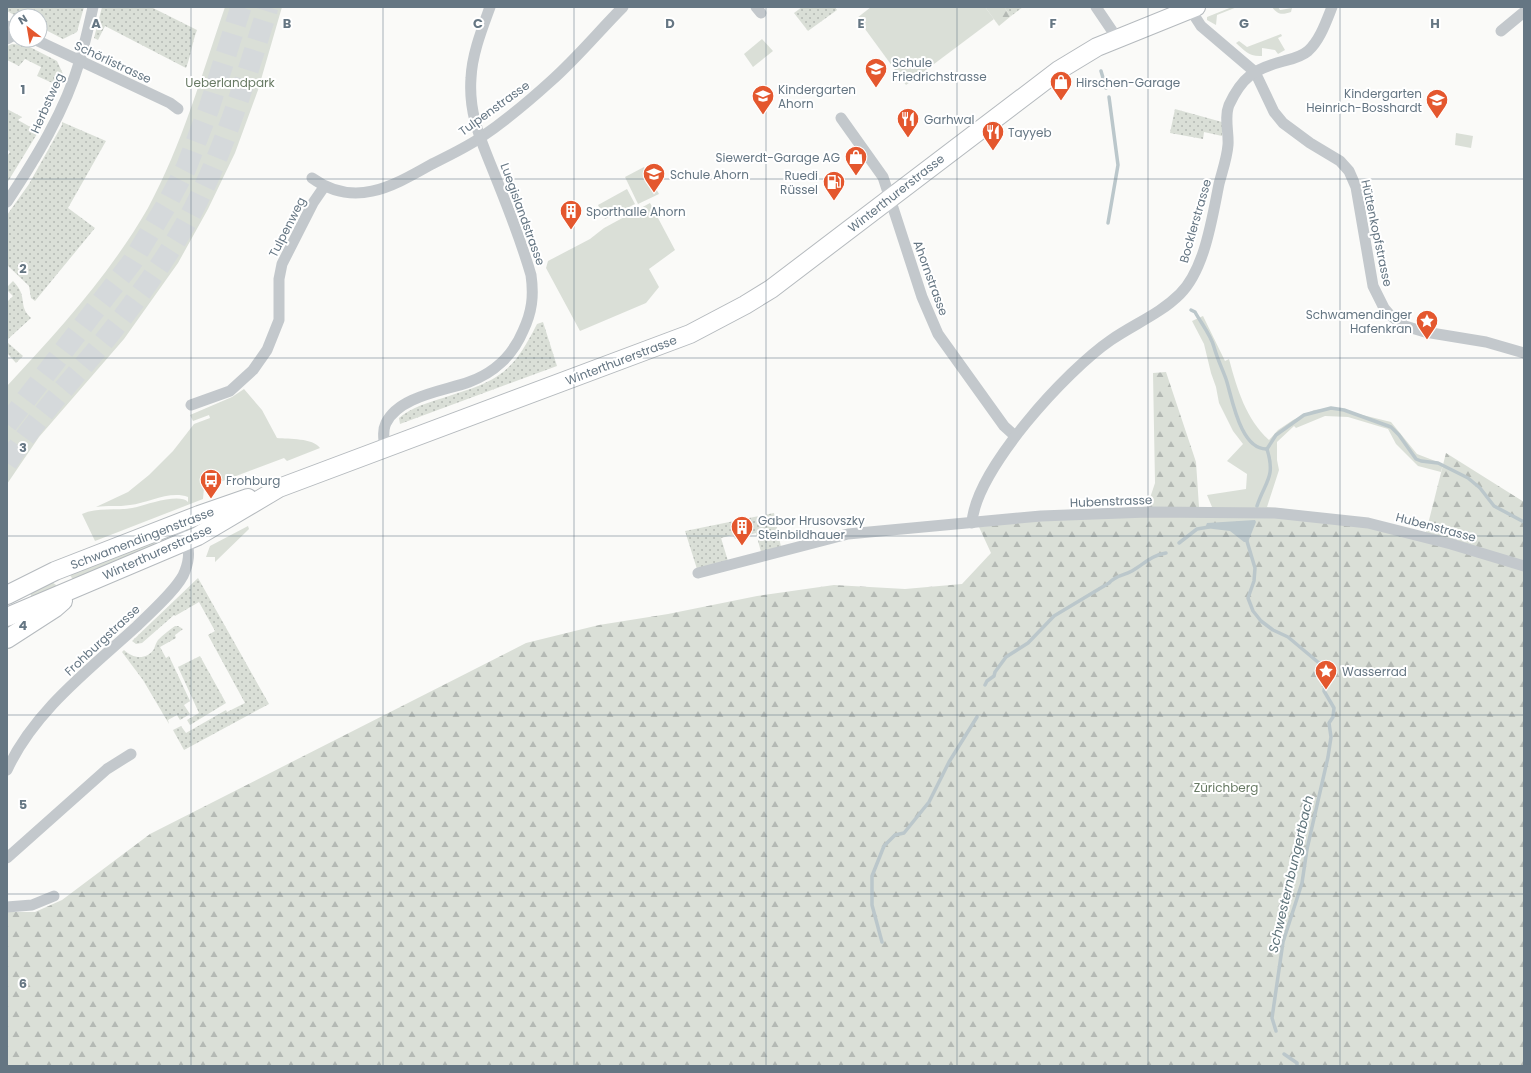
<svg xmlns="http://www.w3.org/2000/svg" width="1531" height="1073" viewBox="0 0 1531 1073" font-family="Poppins,sans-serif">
<defs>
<pattern id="forest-firs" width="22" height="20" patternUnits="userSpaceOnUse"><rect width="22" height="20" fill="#dadfd7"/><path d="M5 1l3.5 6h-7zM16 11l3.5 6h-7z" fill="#b4b9b4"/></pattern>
<pattern id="garden-dots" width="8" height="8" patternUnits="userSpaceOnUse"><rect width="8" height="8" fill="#dadfd7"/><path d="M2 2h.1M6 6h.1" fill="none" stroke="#b4b9b4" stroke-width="1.8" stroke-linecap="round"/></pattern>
</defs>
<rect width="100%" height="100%" fill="#fafaf8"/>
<!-- green -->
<g fill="#dadfd7">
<path d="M 225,7 L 282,7 L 258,90 L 235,153 L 208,209 L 178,263 L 124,339 L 39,437 L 7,484 L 7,386 C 59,330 110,274 148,208 C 182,145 202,74 225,7 Z"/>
<polygon points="871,7 985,7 994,19 906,85 857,18"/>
<polygon points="1232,7 1237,7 1217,15 1216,25 1207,20 1207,17"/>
<path d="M 1272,7 L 1278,7 L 1280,10 L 1292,8 L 1291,12 C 1282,15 1278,15 1272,7 Z"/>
<path d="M 1281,34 L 1282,36 L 1278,38 L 1285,50 L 1278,54 L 1275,50 L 1262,48 L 1262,56 C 1249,57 1244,50 1236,43 L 1239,41 L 1247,47 Z"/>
<polygon points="762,39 773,51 753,67 744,54"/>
<polygon points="1456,133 1473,136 1471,148 1455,145"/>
<polygon points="644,167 659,194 638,204 625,177"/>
<polygon points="627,189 635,204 605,219 598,205"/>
<polygon points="650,203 675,250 649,269 659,287 646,303 580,331 546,268 548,261 590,239 604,228"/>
<path d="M 1203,316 L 1225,361 L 1229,359 C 1237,389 1246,419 1269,440 L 1278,430 L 1293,420 L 1314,410 L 1334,408 L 1391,422 L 1417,454 L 1443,464 L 1441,472 L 1418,466 L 1396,444 L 1388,429 L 1348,417 L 1325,416 L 1296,428 L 1294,426 L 1277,442 L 1277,460 L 1279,470 L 1267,507 L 1212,507 L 1207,495 L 1246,489 L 1247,474 L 1227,461 L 1243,444 L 1233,431 L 1219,403 L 1216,387 L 1211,373 L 1204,344 L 1192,321 Z"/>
<path d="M 244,389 L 262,410 L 277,438 C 289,439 313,438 320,448 L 287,461 L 284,458 L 204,488 L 203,499 L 95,541 L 82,514 C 99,506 119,512 137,507 C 148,504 180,493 188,502 L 188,497 C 170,490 148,503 130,505 C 118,507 107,505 96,507 L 128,492 L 149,475 L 173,451 L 194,424 L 210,418 L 209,415 L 193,421 L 190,415 L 232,397 Z"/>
<polygon points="248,526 249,529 215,562 215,557 206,557 210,546"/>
<polygon points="166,535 173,537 73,580 69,573"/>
<polygon points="52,582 56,585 56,588 33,600 28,589"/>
</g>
<!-- forest -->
<g fill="url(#forest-firs)">
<polygon points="985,7 1004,7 1011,16 999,26"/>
<polygon points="1166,372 1196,462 1199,507 1267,507 1311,512 1425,536 1446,453 1524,502 1524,1066 7,1066 7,912 35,912 62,900 150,834 526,643 599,625 668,614 757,596 834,585 905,589 962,584 991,553 979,527 1046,519 1144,516 1155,483 1153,373"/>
</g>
<!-- garden -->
<g fill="url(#garden-dots)">
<polygon points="7,7 84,7 77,32 63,39 40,27 40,16 16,16 7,11"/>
<path d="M 102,7 L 151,7 L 197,30 C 192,43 191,55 186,68 L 105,26 L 98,40 L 94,38 Z"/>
<polygon points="802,7 835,7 837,10 808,31 794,13"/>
<polygon points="1004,7 1023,7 1011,16"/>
<polygon points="12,44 26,45 57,61 63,74 59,86 37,76 41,67 25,59 19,66 7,60 7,46"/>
<polygon points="7,109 22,117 18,120 32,128 39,123 40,125 39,129 36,128 34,132 37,134 7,183 7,156 10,152 7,149"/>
<polygon points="1175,109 1222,122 1222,136 1204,132 1203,139 1170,133"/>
<polygon points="62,122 106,141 68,208 95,228 35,301 31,298 29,286 7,265 7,215 29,184 62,125"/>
<path d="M 13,281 C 29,297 17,305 31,318 L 7,340 L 7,302 L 13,296 L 7,290 L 7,287 Z"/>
<path d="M 543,322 L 557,366 L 400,424 L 399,418 C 412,407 427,403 443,398 C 497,381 511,376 537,324 Z"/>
<polygon points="7,342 23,356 16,363 7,353"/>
<polygon points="774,513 781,547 761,552 756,533 735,539 733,535 721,538 728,561 697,569 685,531"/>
<polygon points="198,578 269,704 184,750 173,730 181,726 186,733 226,710 227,712 245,703 208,635 215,631 199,602 175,616 174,615 142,643 136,644 132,641"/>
<path d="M 175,626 L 178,626 L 183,629 L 175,635 L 176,638 L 160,647 L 166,658 L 169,656 L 190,701 L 184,705 L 190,714 L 180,720 L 177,715 L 168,720 L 169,724 L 143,680 L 122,652 L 124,650 C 132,658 146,661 154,649 C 155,646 156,643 158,640 C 163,635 169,630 175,626 Z"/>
<polygon points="200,656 226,703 190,725 187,720 199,713 178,667"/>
</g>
<!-- water -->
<polygon fill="#bbc7cb" points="1255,520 1256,522 1248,542 1244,542 1230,531 1205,528 1207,523"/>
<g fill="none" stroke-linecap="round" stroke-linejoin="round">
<!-- stream -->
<g stroke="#bbc7cb" stroke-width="3.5">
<polyline points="1101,71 1106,88"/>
<polyline points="1108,223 1118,165 1109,97"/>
<path d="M 1191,310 L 1195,312 C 1201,323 1211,335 1214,347 C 1217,358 1222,368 1226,379 C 1232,397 1240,450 1267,449"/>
<polyline points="1267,449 1276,435 1304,415 1331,408 1344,410 1391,427 1399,435 1416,459 1421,461 1438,463 1468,478 1480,488 1494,506 1524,522"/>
<path d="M 1257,506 C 1265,481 1276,478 1267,449"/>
<polyline points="1246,538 1255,568 1254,581 1248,598 1253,611 1261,621 1273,630 1288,637 1319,663"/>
<polyline points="1179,543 1197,529 1209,527"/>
<path d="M 985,685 L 987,681 L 994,676 L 995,672 L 1006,657 L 1028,643 L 1054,616 L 1109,583 C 1116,575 1123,576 1132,571 C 1144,564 1152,555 1166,553"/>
<polyline points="882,942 872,905 872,876 884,846 895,835 904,833 929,802 949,762 977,717"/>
<polyline points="1276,1031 1272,1018 1283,942 1302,883 1307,849 1328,757 1331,737 1329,723 1333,717 1334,708 1324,691 1326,678"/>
<polyline points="1284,1054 1297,1063 1297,1066"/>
</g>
<!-- motorway-tunnel -->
<g stroke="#d5d9db" stroke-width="21" stroke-dasharray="21 10" stroke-linecap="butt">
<polyline points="7,424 132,262 167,204 186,168 209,108 241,7"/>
<path d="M 7,463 C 37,417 74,378 108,336 C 130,308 151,280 170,250 C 217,177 242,90 268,7"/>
</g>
<!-- primary casing -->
<g stroke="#b5babe" stroke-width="20">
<g id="primary">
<polyline points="7,595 55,571 199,515 248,498"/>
<polyline points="7,617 198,536 279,488 690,334 745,305 771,289 1059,70 1097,47 1196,7"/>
<polyline points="7,639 55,608 63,601"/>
</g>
</g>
<!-- minor -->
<g stroke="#c3c8cc" stroke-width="11">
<polyline points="756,7 761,13"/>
<polyline points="1096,7 1117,38"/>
<polyline points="1190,9 1201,26 1255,72 1274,112 1283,123 1310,143 1340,161 1349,171 1356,187 1373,286 1384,308 1390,315 1405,326 1425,332 1486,342 1524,353"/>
<polyline points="7,26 16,30"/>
<polyline points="1501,31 1524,12"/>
<polyline points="7,39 16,34"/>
<polyline points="36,40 170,103 178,109"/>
<polyline points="841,118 883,177 922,297 938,334 1004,426 1015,436"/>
<path d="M 312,178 C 355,209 393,186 432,164 C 448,156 465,148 480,138 C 505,121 529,101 551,81 C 577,58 599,31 623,7"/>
<path d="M 7,202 C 36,158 65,111 80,60 C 85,43 89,25 93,7"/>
<polyline points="191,405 230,391 253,370 267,350 279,320 279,279 282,264 313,203 324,187"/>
<path d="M 385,450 C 384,440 382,431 386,423 C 399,396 444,391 469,382 C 494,373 513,355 523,331 C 532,312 534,296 531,275 C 522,244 510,213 498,183 C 484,146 468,118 471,78 C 472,54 482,29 490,7"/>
<path d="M 972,523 C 975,470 1067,370 1111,340 C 1134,324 1160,314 1180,294 C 1205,269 1212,218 1219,184 C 1222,172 1227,158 1228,145 C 1229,133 1224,117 1229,105 C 1242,77 1254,69 1284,61 C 1292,59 1301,57 1308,51 C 1320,40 1326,22 1332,7"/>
<polyline points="698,573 848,534 1041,516 1148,512 1275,513 1368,523 1451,544 1524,566"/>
<path d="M 7,770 C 34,711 90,669 137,626 C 149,614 180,587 185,571 C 193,550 187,540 174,524"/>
<polyline points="7,858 107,769 131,754"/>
<polyline points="7,907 32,905 54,896"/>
</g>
<!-- primary -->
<use href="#primary" stroke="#fff" stroke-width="18"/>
</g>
<!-- grid -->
<path fill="none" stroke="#657683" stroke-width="1" stroke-opacity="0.55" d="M 191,7 L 191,1066M 383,7 L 383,1066M 574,7 L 574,1066M 766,7 L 766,1066M 957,7 L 957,1066M 1148,7 L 1148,1066M 1340,7 L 1340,1066M 7,179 L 1524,179M 7,358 L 1524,358M 7,536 L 1524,536M 7,715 L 1524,715M 7,894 L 1524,894"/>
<!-- icons -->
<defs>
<g id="school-pin" transform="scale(1.15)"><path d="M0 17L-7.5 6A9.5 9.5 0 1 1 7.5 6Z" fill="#e4572e" stroke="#fff"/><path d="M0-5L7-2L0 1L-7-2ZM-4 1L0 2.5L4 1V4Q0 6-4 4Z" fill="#fff"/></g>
<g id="shop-pin" transform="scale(1.15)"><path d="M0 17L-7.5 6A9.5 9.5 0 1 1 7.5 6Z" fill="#e4572e" stroke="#fff"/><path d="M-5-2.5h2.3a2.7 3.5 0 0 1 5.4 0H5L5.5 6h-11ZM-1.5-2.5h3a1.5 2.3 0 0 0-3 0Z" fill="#fff"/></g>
<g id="restaurant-pin" transform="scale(1.15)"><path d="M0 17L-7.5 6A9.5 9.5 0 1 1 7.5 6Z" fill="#e4572e" stroke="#fff"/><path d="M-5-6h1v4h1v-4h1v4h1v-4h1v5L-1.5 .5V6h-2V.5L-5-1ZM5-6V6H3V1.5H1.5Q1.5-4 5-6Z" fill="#fff"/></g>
<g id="fuel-pin" transform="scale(1.15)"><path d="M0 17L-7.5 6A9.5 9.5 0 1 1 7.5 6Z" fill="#e4572e" stroke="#fff"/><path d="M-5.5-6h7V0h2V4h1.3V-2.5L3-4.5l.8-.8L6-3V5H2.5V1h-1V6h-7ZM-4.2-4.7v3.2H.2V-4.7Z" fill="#fff"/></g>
<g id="building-pin" transform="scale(1.15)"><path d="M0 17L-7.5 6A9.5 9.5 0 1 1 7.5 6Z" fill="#e4572e" stroke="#fff"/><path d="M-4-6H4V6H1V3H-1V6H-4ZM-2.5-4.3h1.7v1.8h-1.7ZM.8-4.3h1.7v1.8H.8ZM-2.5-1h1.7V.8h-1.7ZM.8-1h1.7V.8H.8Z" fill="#fff"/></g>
<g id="sight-pin" transform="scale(1.15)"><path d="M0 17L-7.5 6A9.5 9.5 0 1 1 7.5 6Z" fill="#e4572e" stroke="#fff"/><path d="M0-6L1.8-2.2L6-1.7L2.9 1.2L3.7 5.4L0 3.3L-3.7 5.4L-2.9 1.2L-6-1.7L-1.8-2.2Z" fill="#fff"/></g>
<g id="bus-pin" transform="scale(1.15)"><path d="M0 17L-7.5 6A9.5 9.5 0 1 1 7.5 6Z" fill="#e4572e" stroke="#fff"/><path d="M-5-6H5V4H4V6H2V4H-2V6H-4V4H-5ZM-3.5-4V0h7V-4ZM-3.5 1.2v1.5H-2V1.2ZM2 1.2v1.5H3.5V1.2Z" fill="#fff"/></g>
</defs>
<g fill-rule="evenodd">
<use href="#school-pin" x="876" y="69"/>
<use href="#shop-pin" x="1061" y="82"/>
<use href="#school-pin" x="763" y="96"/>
<use href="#school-pin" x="1437" y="100"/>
<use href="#restaurant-pin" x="908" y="119"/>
<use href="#restaurant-pin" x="993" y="132"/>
<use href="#shop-pin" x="856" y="157"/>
<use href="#school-pin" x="654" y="174"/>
<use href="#fuel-pin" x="834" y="182"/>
<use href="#building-pin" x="571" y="211"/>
<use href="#sight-pin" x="1427" y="321"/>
<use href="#bus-pin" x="211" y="480"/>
<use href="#building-pin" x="742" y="527"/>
<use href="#sight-pin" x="1326" y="671"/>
</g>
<g text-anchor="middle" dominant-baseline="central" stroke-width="4" stroke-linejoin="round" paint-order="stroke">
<!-- street labels -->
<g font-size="12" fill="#657683" stroke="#fff">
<text transform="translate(113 62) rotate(25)">Schörlistrasse</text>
<text transform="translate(47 103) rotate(-66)">Herbstweg</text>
<text transform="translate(494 108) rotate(-36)">Tulpenstrasse</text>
<text transform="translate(896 193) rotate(-38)">Winterthurerstrasse</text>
<text transform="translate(523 214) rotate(70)">Luegislandstrasse</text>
<text transform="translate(1195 221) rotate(-74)">Bocklerstrasse</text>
<text transform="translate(287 227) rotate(-63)">Tulpenweg</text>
<text transform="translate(1377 233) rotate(78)">Hüttenkopfstrasse</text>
<text transform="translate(931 278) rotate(70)">Ahornstrasse</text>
<text transform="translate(621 360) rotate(-21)">Winterthurerstrasse</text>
<text transform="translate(1111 501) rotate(-2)">Hubenstrasse</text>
<text transform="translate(1436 527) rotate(15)">Hubenstrasse</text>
<text transform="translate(142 538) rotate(-21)">Schwamendingenstrasse</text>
<text transform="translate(157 552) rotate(-24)">Winterthurerstrasse</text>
<text transform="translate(102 640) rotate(-43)">Frohburgstrasse</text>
</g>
<!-- poi labels -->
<g font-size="12" fill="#657683" stroke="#fff" text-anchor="start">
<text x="892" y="62">Schule<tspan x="892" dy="14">Friedrichstrasse</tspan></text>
<text x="1076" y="82">Hirschen-Garage</text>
<text x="778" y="89">Kindergarten<tspan x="778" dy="14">Ahorn</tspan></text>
<text x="1422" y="93" text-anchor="end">Kindergarten<tspan x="1422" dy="14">Heinrich-Bosshardt</tspan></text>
<text x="924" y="119">Garhwal</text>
<text x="1008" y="132">Tayyeb</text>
<text x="840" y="157" text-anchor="end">Siewerdt-Garage AG</text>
<text x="670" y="174">Schule Ahorn</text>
<text x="818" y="175" text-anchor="end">Ruedi<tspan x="818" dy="14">Rüssel</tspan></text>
<text x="586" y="211">Sporthalle Ahorn</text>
<text x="1412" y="314" text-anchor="end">Schwamendinger<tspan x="1412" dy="14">Hafenkran</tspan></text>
<text x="226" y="480">Frohburg</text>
<text x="758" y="520">Gabor Hrusovszky<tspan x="758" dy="14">Steinbildhauer</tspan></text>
<text x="1342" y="671">Wasserrad</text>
</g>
<!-- park labels -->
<g font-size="12" fill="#687a64" stroke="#fff">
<text x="230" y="82">Ueberlandpark</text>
<text x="1226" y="787">Zürichberg</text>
</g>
<!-- water labels -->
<g font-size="13" font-style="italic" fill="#60757c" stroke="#fff">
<text transform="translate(1291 874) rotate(-77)">Schwesternbungertbach</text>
</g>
</g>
<g font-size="13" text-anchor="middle" font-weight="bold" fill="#657683" stroke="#fff" stroke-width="4" stroke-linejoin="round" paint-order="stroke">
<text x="96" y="28">A</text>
<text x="287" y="28">B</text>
<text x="478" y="28">C</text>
<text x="670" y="28">D</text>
<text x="861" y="28">E</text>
<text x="1053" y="28">F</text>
<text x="1244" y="28">G</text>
<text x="1435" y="28">H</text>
<text x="23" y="94">1</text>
<text x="23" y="273">2</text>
<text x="23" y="452">3</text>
<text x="23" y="630">4</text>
<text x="23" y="809">5</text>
<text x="23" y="988">6</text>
</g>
<!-- border -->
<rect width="1531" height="1073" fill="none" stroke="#657683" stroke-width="16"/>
<!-- north arrow -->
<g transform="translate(28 28) rotate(329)"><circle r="19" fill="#ffffff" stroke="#c1c8cd"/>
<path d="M0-3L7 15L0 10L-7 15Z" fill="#e4572e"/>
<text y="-6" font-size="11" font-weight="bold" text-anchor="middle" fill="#657683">N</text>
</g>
</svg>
